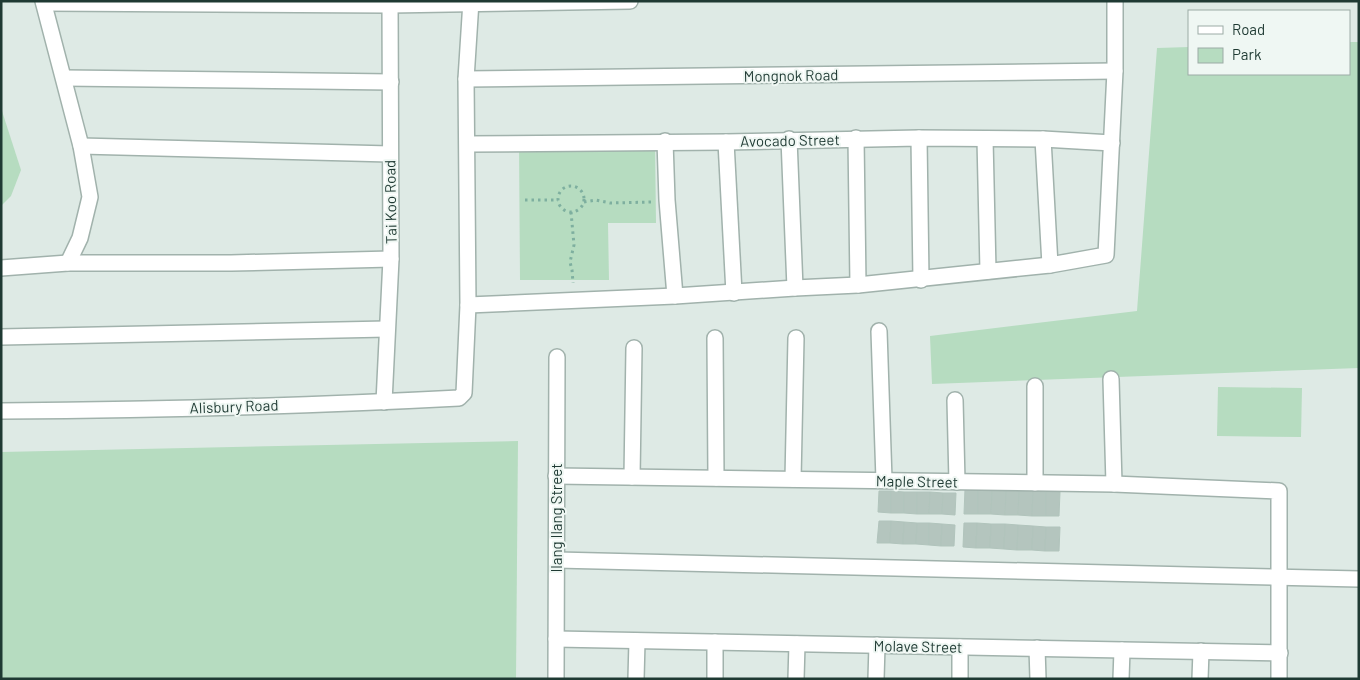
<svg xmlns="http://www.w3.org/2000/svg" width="1360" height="680" viewBox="0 0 1360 680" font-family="Barlow,sans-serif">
<rect width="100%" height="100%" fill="#deeae5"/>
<!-- green -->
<g fill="#b6dcc0">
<polygon points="1349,42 1359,42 1359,368 932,384 930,336 1137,311 1157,48 1189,47 1189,74 1349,74"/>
<polygon points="1,108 21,170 11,196 1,206"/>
<polygon points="655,142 656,223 608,223 609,280 520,280 519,143"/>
<polygon points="1218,387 1302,388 1301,437 1217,436"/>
<polygon points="518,441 516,679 1,679 1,452"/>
</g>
<!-- building -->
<g fill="#b4c5be" stroke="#b1c4bc">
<polygon points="965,489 978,490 978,514 964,514"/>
<polygon points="978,490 992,490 991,514 978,514"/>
<polygon points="992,490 1006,491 1005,515 991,514"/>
<polygon points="879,491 891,491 891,513 878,512"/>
<polygon points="891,491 904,492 904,513 891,513"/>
<polygon points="1006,491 1019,491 1018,515 1005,515"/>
<polygon points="1019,491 1033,491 1032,516 1018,515"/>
<polygon points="1033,491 1046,492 1046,516 1032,516"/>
<polygon points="904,492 917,492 917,514 904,513"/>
<polygon points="917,492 930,492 929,514 917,514"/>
<polygon points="930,492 943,493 942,514 929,514"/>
<polygon points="1046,492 1060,492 1059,516 1046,516"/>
<polygon points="943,493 956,493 955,515 942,514"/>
<polygon points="879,521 891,521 890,543 877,543"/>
<polygon points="891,521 904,522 903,544 890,543"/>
<polygon points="904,522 917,523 916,544 903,544"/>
<polygon points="917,523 929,523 929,545 916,544"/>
<polygon points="929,523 942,524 941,546 929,545"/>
<polygon points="964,523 977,523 976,548 963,547"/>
<polygon points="977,523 991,524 990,548 976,548"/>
<polygon points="942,524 955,525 954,546 941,546"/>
<polygon points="991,524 1005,524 1004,549 990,548"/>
<polygon points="1005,524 1018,525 1017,550 1004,549"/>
<polygon points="1018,525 1033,526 1032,550 1017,550"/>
<polygon points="1033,526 1046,527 1045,551 1032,550"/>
<polygon points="1046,527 1060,527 1059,551 1045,551"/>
</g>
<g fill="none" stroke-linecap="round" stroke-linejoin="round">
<!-- street casing -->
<g stroke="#a1b2ac" stroke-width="18">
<g id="street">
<polyline points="43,1 81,146 90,197 80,238 68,263"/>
<polyline points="44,3 390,5 630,1"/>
<polyline points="64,78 391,82"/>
<polyline points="466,79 1115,71"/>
<polyline points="856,138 858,285"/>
<polyline points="919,138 921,280"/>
<polyline points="789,139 795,288"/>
<polyline points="985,139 988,271"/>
<polyline points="1043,139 1050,265"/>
<polyline points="665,141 667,200 675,296"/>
<polyline points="726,142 734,293"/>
<polyline points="468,144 726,142 919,138 1043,139 1112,143"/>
<polyline points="81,146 390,154"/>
<polyline points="1,268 68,263 231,263 391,259"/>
<polyline points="468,305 675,296 795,288 858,285 1050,265 1106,255 1115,71 1115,1"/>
<polyline points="879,331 884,480"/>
<polyline points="1,337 387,329"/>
<polyline points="715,338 716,478"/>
<polyline points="1111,379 1114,484"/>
<polyline points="1035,386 1035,483"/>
<polyline points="955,400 957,482"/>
<polyline points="384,402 391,259 390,1"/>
<path d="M 1,411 C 154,410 307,406 459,398 L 464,393 L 468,305 L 466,79 L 471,1"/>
<polyline points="556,476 1114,484 1279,491 1279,679"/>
<polyline points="632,477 634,348"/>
<polyline points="793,479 796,338"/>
<polyline points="557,560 1359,579"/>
<polyline points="556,639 1280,653"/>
<polyline points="1037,648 1038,679"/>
<polyline points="556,679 557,357"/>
<polyline points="636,679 637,641"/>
<polyline points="715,679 715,642"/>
<polyline points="796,679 797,644"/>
<polyline points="876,679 877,645"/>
<polyline points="960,679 960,647"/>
<polyline points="1121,679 1122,650"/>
<polyline points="1200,679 1201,651"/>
</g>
</g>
<!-- path -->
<g stroke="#7eaf9f" stroke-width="3" stroke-dasharray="2.5 4" stroke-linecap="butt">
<circle cx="571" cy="199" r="13"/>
<polyline points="525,200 558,200"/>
<polyline points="584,202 596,200 610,203 651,202"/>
<polyline points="571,212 574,245 570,262 572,270 573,283"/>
</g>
<!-- street -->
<use href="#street" stroke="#fff" stroke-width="15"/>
</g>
<g text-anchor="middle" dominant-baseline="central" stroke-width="4" stroke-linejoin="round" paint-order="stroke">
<!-- street labels -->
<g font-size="15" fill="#1f3a33" stroke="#eff7f3">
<text transform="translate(791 75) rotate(-1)">Mongnok Road</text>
<text transform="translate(790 140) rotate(-1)">Avocado Street</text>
<text transform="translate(390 202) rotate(-91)">Tai Koo Road</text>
<text transform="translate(234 406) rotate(-2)">Alisbury Road</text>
<text transform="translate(917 481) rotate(1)">Maple Street</text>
<text transform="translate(556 518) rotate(-90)">Ilang Ilang Street</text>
<text transform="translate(918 646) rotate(1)">Molave Street</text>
</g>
</g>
<!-- border -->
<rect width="1360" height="680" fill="none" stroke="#1f3a33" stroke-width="5"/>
<!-- legend -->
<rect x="1188" y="10" width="162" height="65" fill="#eff7f3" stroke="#9caba6"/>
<rect x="1198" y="26" width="25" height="8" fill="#ffffff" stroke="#9caba6"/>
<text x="1232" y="35" font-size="15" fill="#1f3a33">Road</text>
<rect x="1198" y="48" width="25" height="15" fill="#b6dcc0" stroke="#9caba6"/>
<text x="1232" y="60" font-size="15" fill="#1f3a33">Park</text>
</svg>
